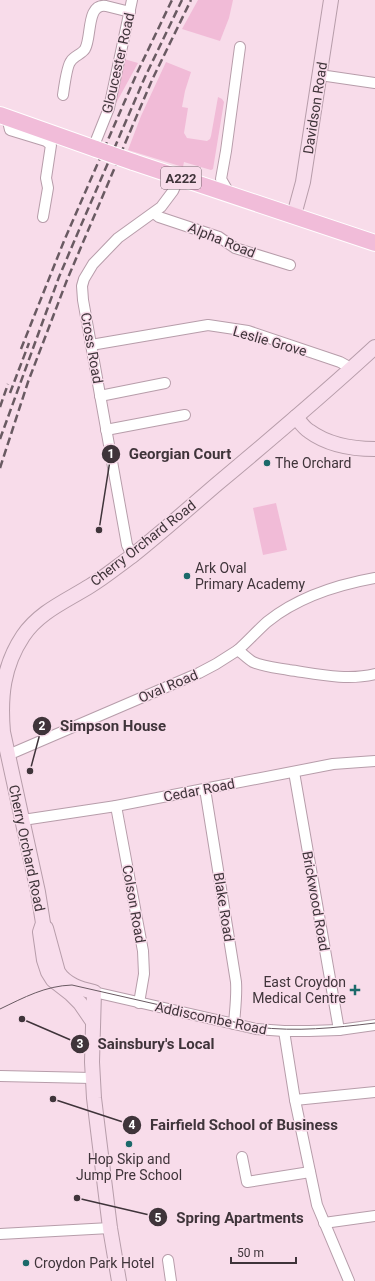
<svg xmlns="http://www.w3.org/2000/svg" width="375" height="1281" viewBox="0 0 375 1281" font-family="Roboto,sans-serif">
<rect width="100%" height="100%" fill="#f8dcea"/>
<!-- green -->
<g fill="#f1bbd7">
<polygon points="198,0 233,0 229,18 220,41 182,29"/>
<polygon points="124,59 138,63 114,107"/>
<polygon points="166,62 191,72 185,91 182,107 188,108 184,133 187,138 207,141 210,139 211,136 218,97 222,99 224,102 213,169 211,170 184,162 183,167 128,150 141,116"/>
<polygon points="276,503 287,550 263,555 253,508"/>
</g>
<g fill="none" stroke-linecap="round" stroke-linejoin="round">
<!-- street casing -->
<g stroke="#b79daa" stroke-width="12">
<g id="street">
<polyline points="320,75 375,83"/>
<path d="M 63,95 C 64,88 67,65 71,61 C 74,56 82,54 85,49 C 92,37 86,3 106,6 L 130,12"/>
<polyline points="7,117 10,130 46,141 51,145 46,178 48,188 43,217"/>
<polyline points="93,148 109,108 132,0"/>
<polyline points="229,193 221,179 226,151 240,47"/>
<polyline points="154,213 159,217 219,237 235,248 290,265"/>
<polyline points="91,345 208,325 248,331 340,362 351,368"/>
<polyline points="100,396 165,383"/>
<polyline points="106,430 185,415"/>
<polyline points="132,555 127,545 83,300 82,286 84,279 93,264 118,238 161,207 173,191 179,178"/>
<path d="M 375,578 C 336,585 298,597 267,622 C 257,631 248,641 238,650 C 243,654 248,659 253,662 C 264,667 278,668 289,670 C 317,674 347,681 375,674"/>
<polyline points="8,755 199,673 216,664 238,650"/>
<polyline points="294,772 339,1030"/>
<path d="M 205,789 L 236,982 C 237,996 235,1010 234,1024"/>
<polyline points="116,806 143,951 144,974 139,1003"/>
<polyline points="23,820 116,806 333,764 375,761"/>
<polyline points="94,992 256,1029 284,1031 309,1031 339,1030 375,1025"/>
<polyline points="284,1031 295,1100 317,1205 349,1281"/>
<polyline points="0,1076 92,1078"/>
<polyline points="295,1100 375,1092"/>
<polyline points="242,1157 247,1182 310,1172"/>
<polyline points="324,1223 375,1216"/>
<polyline points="0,1234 110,1228"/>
<polyline points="168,1260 171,1281"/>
</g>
</g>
<!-- secondary casing -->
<g stroke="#b79daa" stroke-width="16">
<g id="secondary">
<polyline points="294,215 303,182 331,0"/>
<path d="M 296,417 C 300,422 304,428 309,431 C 328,445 352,449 375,449"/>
<path d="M 46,928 L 58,972 C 66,985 81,989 94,992 L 92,1062 L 94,1098 L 110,1228 L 119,1281"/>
<path d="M 93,1022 L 80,1003 L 71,994 L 53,980 L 48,972 L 44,960 L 40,932 L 43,923 L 38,892 L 3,732 C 0,697 3,666 23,636 C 39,612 66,601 90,586 C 105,577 118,566 132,556 C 161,533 189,508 217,484 C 271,439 324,394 375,347"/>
</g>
</g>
<!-- primary casing -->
<g stroke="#fff" stroke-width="18">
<g id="primary">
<polyline points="0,115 96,149"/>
<polyline points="133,162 375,243"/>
</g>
</g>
<!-- street -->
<use href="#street" stroke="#fff" stroke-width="10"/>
<!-- secondary -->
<use href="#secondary" stroke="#f8ddec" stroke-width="14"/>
<!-- primary -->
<use href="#primary" stroke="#f1bcd9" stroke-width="16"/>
<!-- tram -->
<path stroke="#695a62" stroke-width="1" d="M 0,1009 C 25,997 45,986 72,985 L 256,1027 C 298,1032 333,1028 375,1023"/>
<!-- rail -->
<g stroke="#695a62" stroke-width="2.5" stroke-dasharray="8 4" stroke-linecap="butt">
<polyline points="21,349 64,241 137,73 172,0"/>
<polyline points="10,393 29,343"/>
<polyline points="0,407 8,384"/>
<polyline points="0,439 59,277 73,244 145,77 182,0"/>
<polyline points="0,468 28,382 67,280 152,80 191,0"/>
</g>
<!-- primary-bridge casing -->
<g stroke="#fff" stroke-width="18" stroke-linecap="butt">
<polyline id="primary-bridge" points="96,149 133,162"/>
</g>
<!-- primary-bridge -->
<use href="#primary-bridge" stroke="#f1bcd9" stroke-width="16"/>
</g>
<!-- markers -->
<g fill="#1c696a" stroke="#f8dcea" stroke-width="1.5">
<circle cx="267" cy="463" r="4"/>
<circle cx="187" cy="576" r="4"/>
<path d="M353 984h4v4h4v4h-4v4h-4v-4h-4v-4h4z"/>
<circle cx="129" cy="1144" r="4"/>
<circle cx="26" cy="1263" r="4"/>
</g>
<g text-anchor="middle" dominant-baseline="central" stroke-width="3" stroke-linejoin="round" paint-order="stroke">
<!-- shield labels -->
<rect fill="#f8dcea" stroke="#76666f" stroke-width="1" x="161" y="167" width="40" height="22" rx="3"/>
<g font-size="13" font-weight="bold" fill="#3f343a">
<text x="181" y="178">A222</text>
</g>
<!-- street labels -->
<g font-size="14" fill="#3f343a" stroke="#f8dcea">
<text transform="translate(118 63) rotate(-77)">Gloucester Road</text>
<text transform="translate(315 108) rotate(-81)">Davidson Road</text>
<text transform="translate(222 240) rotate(22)">Alpha Road</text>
<text transform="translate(270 341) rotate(16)">Leslie Grove</text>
<text transform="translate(92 348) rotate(80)">Cross Road</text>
<text transform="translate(143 543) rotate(-38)">Cherry Orchard Road</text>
<text transform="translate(168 686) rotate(-23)">Oval Road</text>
<text transform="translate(199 790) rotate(-11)">Cedar Road</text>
<text transform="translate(27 848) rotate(78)">Cherry Orchard Road</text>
<text transform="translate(316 901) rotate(80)">Brickwood Road</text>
<text transform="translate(134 904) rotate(80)">Colson Road</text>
<text transform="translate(224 907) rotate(81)">Blake Road</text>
<text transform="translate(211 1018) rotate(12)">Addiscombe Road</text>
</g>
<!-- poi labels -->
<g font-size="14" fill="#3f343a" stroke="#f8dcea" text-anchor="start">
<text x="275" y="463">The Orchard</text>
<text x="195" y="568">Ark Oval<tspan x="195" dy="16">Primary Academy</tspan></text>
<text x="346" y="982" text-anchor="end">East Croydon<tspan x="346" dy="16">Medical Centre</tspan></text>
<text x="129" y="1159" text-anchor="middle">Hop Skip and<tspan x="129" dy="16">Jump Pre School</tspan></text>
<text x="34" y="1263">Croydon Park Hotel</text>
</g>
</g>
<!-- callouts -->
<path fill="none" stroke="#3f343a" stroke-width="1.5" d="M99 530L111 454M30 771L42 726M22 1019L80 1044M53 1099L132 1125M77 1198L158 1217"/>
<g fill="#3f343a" stroke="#f8dcea" stroke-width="1.5">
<circle cx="99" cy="530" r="4"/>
<circle cx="30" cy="771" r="4"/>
<circle cx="22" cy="1019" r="4"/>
<circle cx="53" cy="1099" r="4"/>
<circle cx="77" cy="1198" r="4"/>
<circle cx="111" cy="454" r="10"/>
<circle cx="42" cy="726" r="10"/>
<circle cx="80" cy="1044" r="10"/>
<circle cx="132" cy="1125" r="10"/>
<circle cx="158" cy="1217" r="10"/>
</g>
<g font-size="12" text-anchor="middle" font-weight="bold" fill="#fff">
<text x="111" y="458">1</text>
<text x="42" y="730">2</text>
<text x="80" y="1048">3</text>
<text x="132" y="1129">4</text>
<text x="158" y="1222">5</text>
</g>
<g font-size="15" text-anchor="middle" font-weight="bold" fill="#3f343a" stroke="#f8dcea" stroke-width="3" stroke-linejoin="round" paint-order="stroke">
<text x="180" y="459">Georgian Court</text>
<text x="113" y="731">Simpson House</text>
<text x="156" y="1049">Sainsbury's Local</text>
<text x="244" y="1130">Fairfield School of Business</text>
<text x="240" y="1223">Spring Apartments</text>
</g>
<!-- scale -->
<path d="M231 1257v6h65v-6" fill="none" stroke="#3f343a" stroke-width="2"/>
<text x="237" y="1257" font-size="12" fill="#3f343a" stroke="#f8dcea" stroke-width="3" paint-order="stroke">50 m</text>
</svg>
